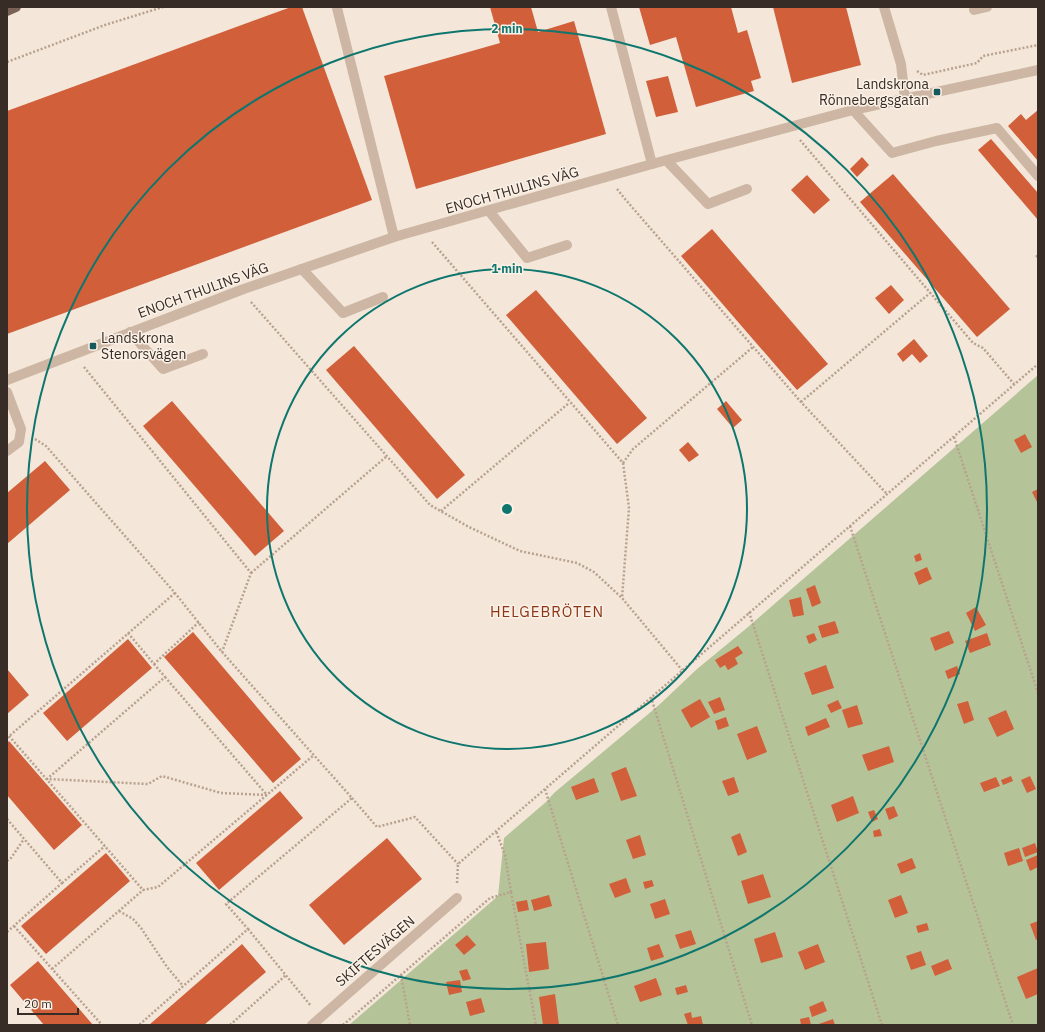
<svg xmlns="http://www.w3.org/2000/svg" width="1045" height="1032" viewBox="0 0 1045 1032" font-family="'IBM Plex Sans',sans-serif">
<rect width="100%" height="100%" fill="#f4e7d9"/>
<!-- green -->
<polygon fill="#b5c498" points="1038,375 1038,1025 349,1025 498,896 504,838 546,802 554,793 659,705 697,669 748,627"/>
<!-- building -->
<g fill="#d05f3a">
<polygon points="291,7 302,7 372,200 7,334 7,111"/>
<polygon points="490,7 531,7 538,32 574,21 606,134 416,189 384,76 500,43"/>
<polygon points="639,7 731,7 738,33 747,30 761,78 751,81 754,91 696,107 676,37 650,45"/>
<polygon points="773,7 846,7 861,65 792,83"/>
<polygon points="668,76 678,112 656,117 646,81"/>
<polygon points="1038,110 1038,161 1008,126 1021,114 1026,120"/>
<polygon points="991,139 1038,193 1038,220 978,150"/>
<polygon points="862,157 869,165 857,177 850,169"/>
<polygon points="893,174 1010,309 977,337 860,202"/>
<polygon points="807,175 830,200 814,214 791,190"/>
<polygon points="712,229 828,364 797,390 681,256"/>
<polygon points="891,285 904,300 889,314 875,298"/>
<polygon points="536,290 647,418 617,444 506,315"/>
<polygon points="914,339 928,356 920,363 912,354 903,362 897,354"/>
<polygon points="354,346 465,475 437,499 326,370"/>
<polygon points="172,401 284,531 255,556 143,426"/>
<polygon points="726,401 742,420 733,428 717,409"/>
<polygon points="1025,434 1032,447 1021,453 1014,440"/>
<polygon points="688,442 699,455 689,462 679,450"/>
<polygon points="45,461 70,490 7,544 7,493"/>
<polygon points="1038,489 1038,504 1032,492"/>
<polygon points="920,553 922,560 916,562 914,556"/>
<polygon points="927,567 932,579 919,585 914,573"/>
<polygon points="815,585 821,603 812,607 806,589"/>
<polygon points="801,597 804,615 793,617 789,600"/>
<polygon points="976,607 986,625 975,631 966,613"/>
<polygon points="835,621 839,633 822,638 818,626"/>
<polygon points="949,631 954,643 935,651 930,638"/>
<polygon points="193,632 301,759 273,783 164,657"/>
<polygon points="814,633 817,640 809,644 806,636"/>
<polygon points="987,633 991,645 970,653 965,641"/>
<polygon points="128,639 152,668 67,741 43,713"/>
<polygon points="738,646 743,653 735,658 738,664 728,670 725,665 720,668 715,660"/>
<polygon points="826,665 834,688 812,695 804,673"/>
<polygon points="957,666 960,674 948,679 945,671"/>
<polygon points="7,669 29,695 7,714"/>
<polygon points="720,697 725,710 714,714 708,702"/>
<polygon points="700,699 710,717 691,728 681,710"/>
<polygon points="838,700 842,708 831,713 827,705"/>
<polygon points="968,701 974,720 964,724 957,704"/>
<polygon points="857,705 863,724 848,728 842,710"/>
<polygon points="1006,710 1014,729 997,737 988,718"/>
<polygon points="726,717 729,726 718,730 715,721"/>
<polygon points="826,718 830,727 808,736 805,727"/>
<polygon points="757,726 767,752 747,760 737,734"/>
<polygon points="9,741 82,825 54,850 7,795 7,743"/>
<polygon points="889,746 894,762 868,771 862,755"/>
<polygon points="626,767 637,796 621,801 611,773"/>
<polygon points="1011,776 1013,781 1003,785 1001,780"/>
<polygon points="1030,776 1036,789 1027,793 1021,780"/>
<polygon points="734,777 739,792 728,796 722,781"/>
<polygon points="996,777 1000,786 984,792 980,783"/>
<polygon points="594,778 599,792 576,800 571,787"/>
<polygon points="280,791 303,818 219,890 196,863"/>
<polygon points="853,796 859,813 837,822 831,805"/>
<polygon points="894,806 898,816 889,820 885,809"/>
<polygon points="874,810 878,819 872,822 868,812"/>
<polygon points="880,829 882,836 874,837 873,831"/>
<polygon points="740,833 747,852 738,856 731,837"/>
<polygon points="640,835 646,855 633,859 626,840"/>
<polygon points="387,838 422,879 344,945 309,905"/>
<polygon points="1035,843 1038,852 1025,857 1022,848"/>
<polygon points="1019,848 1023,861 1008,866 1004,853"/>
<polygon points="106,853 130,881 46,954 21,926"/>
<polygon points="1038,855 1038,867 1030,871 1026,860"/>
<polygon points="912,858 916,868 901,874 897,864"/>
<polygon points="763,874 771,897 748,904 741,881"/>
<polygon points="626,878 631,892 615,898 609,884"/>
<polygon points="652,880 654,886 645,889 643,882"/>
<polygon points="549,895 552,906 534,911 531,900"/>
<polygon points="901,895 908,913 895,918 888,900"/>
<polygon points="665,899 670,914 655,919 650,904"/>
<polygon points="527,900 529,910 518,912 516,902"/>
<polygon points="1038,921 1038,939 1036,940 1030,924"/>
<polygon points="927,923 929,930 918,933 916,926"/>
<polygon points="691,930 696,944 680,949 675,935"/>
<polygon points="775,932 783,957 761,963 754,939"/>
<polygon points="467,935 476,945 464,955 455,945"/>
<polygon points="546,942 549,969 529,972 526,944"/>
<polygon points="242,944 266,972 204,1025 149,1025"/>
<polygon points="659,944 664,957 651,961 647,948"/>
<polygon points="818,944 825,962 805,970 798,952"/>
<polygon points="921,951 926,965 911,970 906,956"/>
<polygon points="948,959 952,969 935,976 931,966"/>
<polygon points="38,961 93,1025 44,1025 10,985"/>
<polygon points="1038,968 1038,994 1026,999 1017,977"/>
<polygon points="467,969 471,979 463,981 459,971"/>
<polygon points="656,978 662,995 640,1002 634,986"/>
<polygon points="460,980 462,992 449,995 446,982"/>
<polygon points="686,985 688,992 677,995 675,988"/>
<polygon points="555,994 559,1025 543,1025 539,997"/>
<polygon points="481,998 485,1012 470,1016 466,1002"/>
<polygon points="823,1001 827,1011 812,1017 809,1007"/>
<polygon points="691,1012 692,1018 701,1016 703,1025 688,1025 684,1014"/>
<polygon points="809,1017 811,1025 801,1025 800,1019"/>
<polygon points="833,1019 835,1025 816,1025"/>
</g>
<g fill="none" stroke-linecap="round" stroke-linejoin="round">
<!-- path -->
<g stroke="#b8a18e" stroke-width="2.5" stroke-dasharray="2 2" stroke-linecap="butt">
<polyline points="7,62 105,25 163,7"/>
<polyline points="917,71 923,75 977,63 983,56 1038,45"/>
<polyline points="800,140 973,343 983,348 1014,384"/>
<polyline points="617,189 625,199 801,402 887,494"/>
<polyline points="432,242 623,463 629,508 622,598"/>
<polyline points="1036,257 1038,255"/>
<polyline points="251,302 430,505 469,527 520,551 577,563 594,572 622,598 682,670"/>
<polyline points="84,367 251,573 222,652"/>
<polyline points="801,402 930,293"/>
<polyline points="954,437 1038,693"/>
<polyline points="35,439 46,446 175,593 222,652 352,798 226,904 248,929 139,1025"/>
<polyline points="623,463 633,449 753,347"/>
<polyline points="441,511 569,403"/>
<polyline points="850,526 1013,1025"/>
<polyline points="251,573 387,456"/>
<polyline points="749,612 882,1025"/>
<polyline points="128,633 154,664 199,622"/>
<polyline points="154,664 165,677"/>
<polygon points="165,677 267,795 221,793 162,776 148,784 47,779"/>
<polyline points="651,697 752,1025"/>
<polyline points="9,736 143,890 158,887 314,755"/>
<polyline points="7,738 175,593"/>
<polyline points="545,789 618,1025"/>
<polyline points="352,798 377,827 415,817 458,864"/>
<polyline points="7,819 62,883 7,932"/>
<polyline points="7,861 11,858 24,839"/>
<polyline points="62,883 105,846"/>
<polyline points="457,883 458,864 1038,364"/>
<polyline points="511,892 536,1025"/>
<polyline points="119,911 133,919 141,928 167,967 183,986"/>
<polyline points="14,926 102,1025"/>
<polyline points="248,929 311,1006"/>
<polyline points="52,969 143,890"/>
<polyline points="401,975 410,1025"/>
<polyline points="230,1025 286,975"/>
<polyline points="343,1025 490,898 511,892 505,855 496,831"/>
</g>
<!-- minor -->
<g stroke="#cdb7a4" stroke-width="10">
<polyline points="611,7 652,164"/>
<polyline points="884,7 901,64 905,99"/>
<polyline points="337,8 394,237"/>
<polyline points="974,10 987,7"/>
<polyline points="853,110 892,153 936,141 997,128 1038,176"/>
<polyline points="667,161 708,204 747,189"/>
<polyline points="489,211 527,258 567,245"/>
<polyline points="302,269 343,313 383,297"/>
<polyline points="130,332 163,369 203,354"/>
<polyline points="7,380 241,290 394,237 652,164 853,110 1038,70"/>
<polyline points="7,392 21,429 19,442 7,451"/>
<polyline points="312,1025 457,898"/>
</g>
<!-- major -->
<polyline stroke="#7b6256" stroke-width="10" points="7,11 16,7"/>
</g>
<!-- distance rings -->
<g fill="none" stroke="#0f766e" stroke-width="2">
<circle cx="507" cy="509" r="240"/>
<circle cx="507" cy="509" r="480"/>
</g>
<!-- markers -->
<g fill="#18575c" stroke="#fbf1e6" stroke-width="1.5">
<rect x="933" y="88" width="8" height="8" rx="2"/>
<rect x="89" y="342" width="8" height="8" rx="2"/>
</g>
<g text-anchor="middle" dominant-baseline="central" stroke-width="3" stroke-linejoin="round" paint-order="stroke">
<!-- poi labels -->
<g font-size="14" fill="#372c26" stroke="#fbf1e6" text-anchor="end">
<text x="929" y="84">Landskrona<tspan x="929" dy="16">Rönnebergsgatan</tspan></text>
<text x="101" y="338" text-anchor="start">Landskrona<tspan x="101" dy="16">Stenorsvägen</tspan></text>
</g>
<!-- street labels -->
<g font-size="14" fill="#372c26" stroke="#fbf1e6">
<text transform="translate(512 190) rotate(-16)">ENOCH THULINS VÄG</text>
<text transform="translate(203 290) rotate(-20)">ENOCH THULINS VÄG</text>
<text transform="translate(375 951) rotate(-41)">SKIFTESVÄGEN</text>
</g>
<!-- neighbourhood labels -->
<g font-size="15" letter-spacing="1" fill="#8d3518" stroke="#fbf1e6">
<text x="547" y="611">HELGEBRÖTEN</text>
</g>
</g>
<circle cx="507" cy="509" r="6" fill="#0f766e" stroke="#fbf1e6" stroke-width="2"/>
<g font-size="12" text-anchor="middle" font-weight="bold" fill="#0f766e" stroke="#fbf1e6" stroke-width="3" stroke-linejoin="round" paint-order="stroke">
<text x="507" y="33">2 min</text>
<text x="507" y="273">1 min</text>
</g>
<!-- border -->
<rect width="1045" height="1032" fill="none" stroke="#372c26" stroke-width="16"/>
<!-- scale -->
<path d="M18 1008v6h60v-6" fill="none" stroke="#372c26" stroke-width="2"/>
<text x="24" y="1008" font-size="12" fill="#372c26" stroke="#fbf1e6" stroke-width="3" paint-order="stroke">20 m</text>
</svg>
